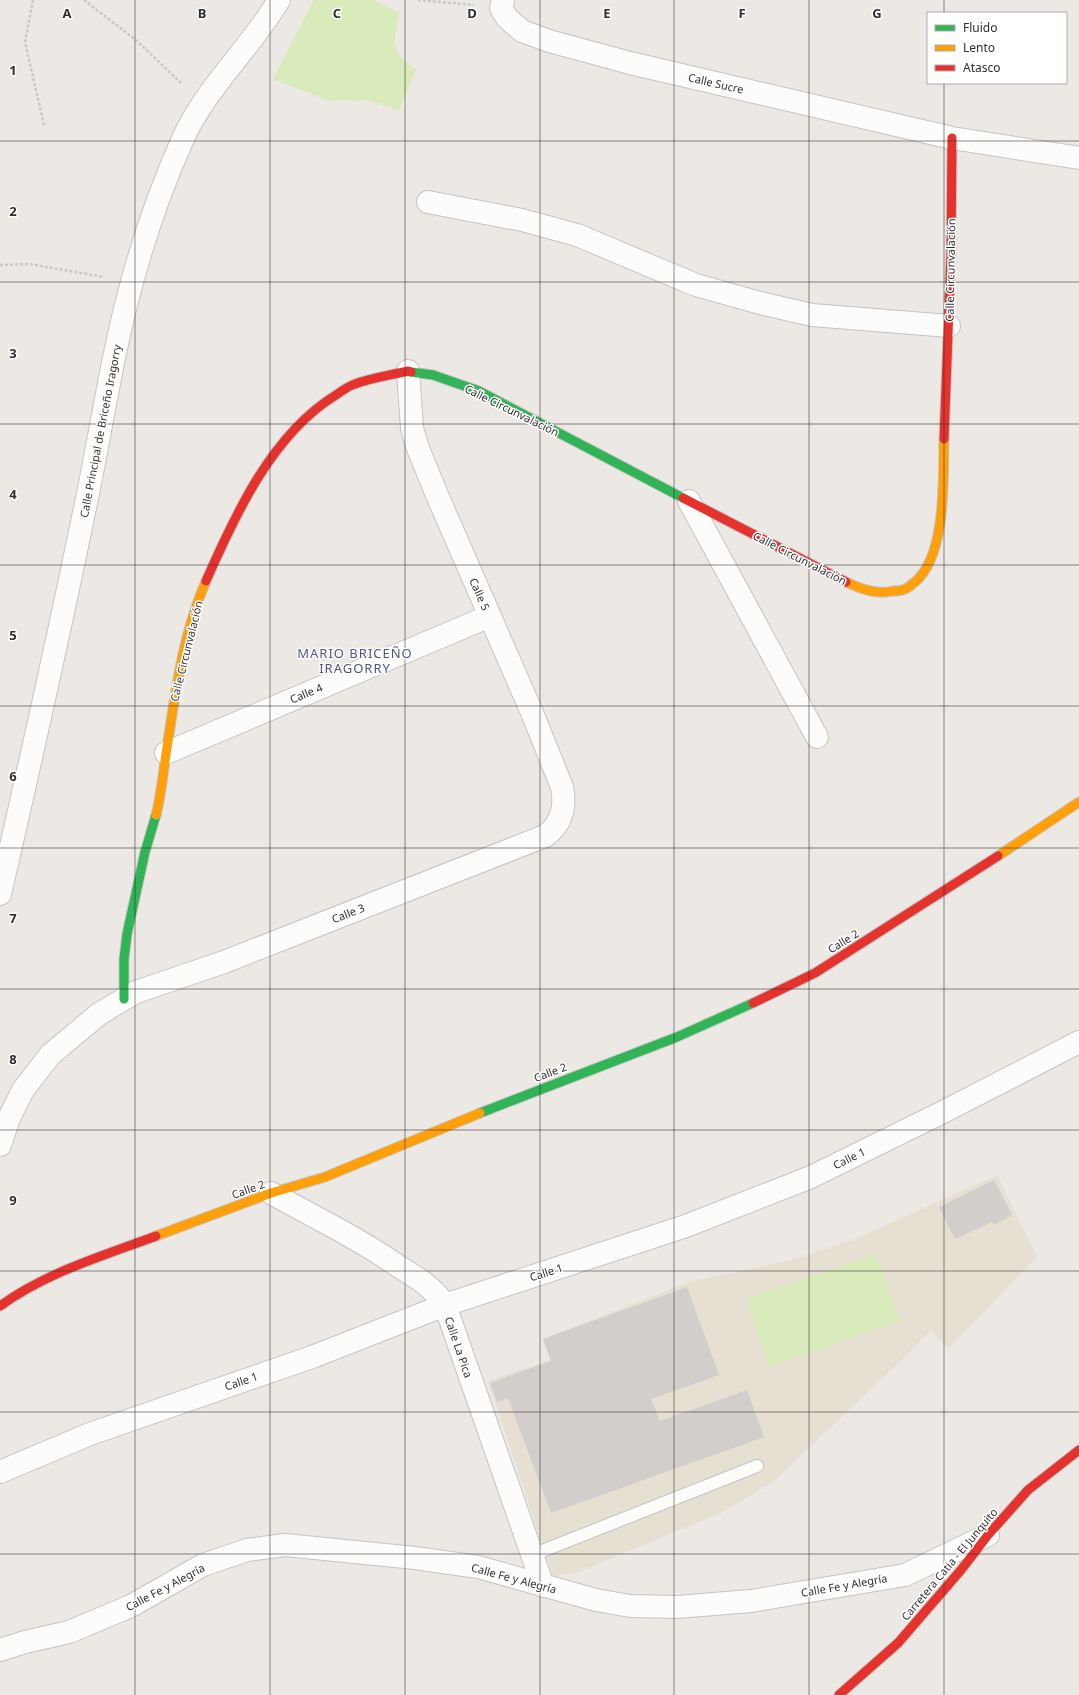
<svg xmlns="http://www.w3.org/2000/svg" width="1079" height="1695" viewBox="0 0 1079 1695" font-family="'Noto Sans',sans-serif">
<rect width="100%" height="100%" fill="#ece8e4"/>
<!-- education -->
<polygon fill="#e6e0d3" points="997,1175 1037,1257 948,1349 931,1330 906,1356 772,1483 721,1513 578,1572 553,1576 488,1381 550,1360 543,1339 689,1282 795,1259 855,1239"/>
<!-- pitch -->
<g fill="#d9eabb">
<path d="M 314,0 L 373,0 L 400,13 C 393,43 389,51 416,69 L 399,111 L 369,100 L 329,101 L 273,79 Z"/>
<polygon points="876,1254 900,1321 769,1367 745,1299"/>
</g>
<!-- building -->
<g fill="#d1cecb">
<polygon points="994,1180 1012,1215 994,1225 992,1222 955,1239 939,1207"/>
<polygon points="687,1287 719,1375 651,1399 660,1421 747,1390 764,1437 551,1513 508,1398 497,1402 490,1383 551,1361 543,1339"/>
</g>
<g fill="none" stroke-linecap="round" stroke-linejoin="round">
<!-- lane casing -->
<g stroke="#c5c4c5" stroke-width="14">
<polyline id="lane" points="532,1555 757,1466"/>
</g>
<!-- street casing -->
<g stroke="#c5c4c5" stroke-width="24">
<g id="street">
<polyline points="503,0 501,8 507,18 522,31 549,41 630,63 952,138 1079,158"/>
<polyline points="428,202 522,220 577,235 696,285 760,303 812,315 949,326"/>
<polyline points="689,501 817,737"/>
<polyline points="166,753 490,616"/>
<path d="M 0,894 C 30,764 59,634 86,503 C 96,455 104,407 114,358 C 129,284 151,210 182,141 C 205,88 250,49 279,0"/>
<path d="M 0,1145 L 9,1118 L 23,1090 L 50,1055 L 99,1014 L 136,992 L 224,962 L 545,836 C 562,824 566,807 562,787 L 533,715 L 437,495 L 417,446 L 412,428 L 408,371"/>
<path d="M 271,1193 C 314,1217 358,1238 398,1266 C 416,1277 433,1287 445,1305 L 543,1586"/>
<polyline points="0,1472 90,1434 312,1357 445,1305 686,1226 811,1177 941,1113 1079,1042"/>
<polyline points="0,1650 25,1642 69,1632 131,1606 203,1565 247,1550 285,1545 415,1558 478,1567 596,1600 630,1606 677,1607 751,1601 905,1575 988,1535"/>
</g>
</g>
<!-- fast casing -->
<g stroke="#c5c4c5" stroke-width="11">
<g id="fast">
<polyline points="411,372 433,375 479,391 683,498"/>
<polyline points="124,999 124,959 127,934 145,852 156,815"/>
<polyline points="480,1113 677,1037 753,1003"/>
</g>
</g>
<!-- slow casing -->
<g stroke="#c5c4c5" stroke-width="11">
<g id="slow">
<path d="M 846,582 C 861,589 877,595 893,591 C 897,591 901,591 905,589 C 908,588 912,584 915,582 C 947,555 943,477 944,439"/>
<path d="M 156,815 C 161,796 163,774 166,754 C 175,696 182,636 206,581"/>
<polyline points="998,856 1079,802"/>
<polyline points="156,1236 271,1193 325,1177 480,1113"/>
</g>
</g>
<!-- jam casing -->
<g stroke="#c5c4c5" stroke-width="11">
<g id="jam">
<polyline points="944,439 951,255 952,138"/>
<polyline points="683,498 846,582"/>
<path d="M 206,581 C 235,515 272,434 336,395 C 342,391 348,386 355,384 C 371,378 391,375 408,371 L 411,372"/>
<polyline points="753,1003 815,973 998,856"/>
<path d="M 0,1306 C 47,1272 103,1256 156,1236"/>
<polyline points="839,1695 898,1643 961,1570 988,1535 1028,1490 1079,1450"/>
</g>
</g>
<!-- path -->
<g stroke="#c9c9c8" stroke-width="2.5" stroke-dasharray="3 2" stroke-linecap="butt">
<polyline points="33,0 25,42 44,125"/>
<polyline points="84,0 137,41 182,84"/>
<polyline points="418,0 474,5"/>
<polyline points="0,265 29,264 104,277"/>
</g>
<!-- lane -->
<use href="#lane" stroke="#fcfcfb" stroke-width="12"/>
<!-- street -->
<use href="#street" stroke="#fcfcfb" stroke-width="22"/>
<!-- fast -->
<use href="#fast" stroke="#30b455" stroke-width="9"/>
<!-- slow -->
<use href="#slow" stroke="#ff9f0a" stroke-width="9"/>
<!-- jam -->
<use href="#jam" stroke="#e5322d" stroke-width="9"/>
</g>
<!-- grid -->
<path fill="none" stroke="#2e2e2e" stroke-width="1" stroke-opacity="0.55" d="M 135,0 L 135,1695M 270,0 L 270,1695M 405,0 L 405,1695M 540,0 L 540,1695M 674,0 L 674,1695M 809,0 L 809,1695M 944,0 L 944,13M 944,83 L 944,1695M 0,141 L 1079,141M 0,282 L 1079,282M 0,424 L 1079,424M 0,565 L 1079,565M 0,706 L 1079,706M 0,848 L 1079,848M 0,989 L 1079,989M 0,1130 L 1079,1130M 0,1271 L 1079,1271M 0,1412 L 1079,1412M 0,1554 L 1079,1554"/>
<g text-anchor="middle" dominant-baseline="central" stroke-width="3" stroke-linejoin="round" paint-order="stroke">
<!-- street labels -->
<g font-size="11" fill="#2e2e2e" stroke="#fff">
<text transform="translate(716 83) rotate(13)">Calle Sucre</text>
<text transform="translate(950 270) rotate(-89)">Calle Circunvalación</text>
<text transform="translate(512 410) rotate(26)">Calle Circunvalación</text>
<text transform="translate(100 431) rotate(-79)">Calle Principal de Briceño Iragorry</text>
<text transform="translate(800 558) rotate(27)">Calle Circunvalación</text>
<text transform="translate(480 594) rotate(66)">Calle 5</text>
<text transform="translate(186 651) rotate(-76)">Calle Circunvalación</text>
<text transform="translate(306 693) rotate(-23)">Calle 4</text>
<text transform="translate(348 913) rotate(-22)">Calle 3</text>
<text transform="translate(843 941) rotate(-32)">Calle 2</text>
<text transform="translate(550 1072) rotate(-21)">Calle 2</text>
<text transform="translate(849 1158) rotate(-26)">Calle 1</text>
<text transform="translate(248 1189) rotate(-20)">Calle 2</text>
<text transform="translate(546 1272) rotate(-18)">Calle 1</text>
<text transform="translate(459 1347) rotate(71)">Calle La Pica</text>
<text transform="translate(241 1381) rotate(-19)">Calle 1</text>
<text transform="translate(949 1564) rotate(-50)">Carretera Catia - El Junquito</text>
<text transform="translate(514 1578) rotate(15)">Calle Fe y Alegría</text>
<text transform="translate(844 1585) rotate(-10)">Calle Fe y Alegría</text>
<text transform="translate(165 1587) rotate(-28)">Calle Fe y Alegría</text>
</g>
<!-- quarter labels -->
<g font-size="13" letter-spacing="1" fill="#4d5680" stroke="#fff">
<text x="355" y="653">MARIO BRICEÑO<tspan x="355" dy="15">IRAGORRY</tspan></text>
</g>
</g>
<g font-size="13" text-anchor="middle" font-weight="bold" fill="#2e2e2e" stroke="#fff" stroke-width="3" stroke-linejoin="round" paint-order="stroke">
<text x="67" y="18">A</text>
<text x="202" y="18">B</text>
<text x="337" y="18">C</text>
<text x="472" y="18">D</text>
<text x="607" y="18">E</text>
<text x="742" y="18">F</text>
<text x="877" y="18">G</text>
<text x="13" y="75">1</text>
<text x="13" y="216">2</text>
<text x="13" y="358">3</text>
<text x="13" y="499">4</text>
<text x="13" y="640">5</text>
<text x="13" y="781">6</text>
<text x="13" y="923">7</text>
<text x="13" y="1064">8</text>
<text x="13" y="1205">9</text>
</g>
<!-- legend -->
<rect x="927" y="12" width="140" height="72" fill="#ffffff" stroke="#ababab"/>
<rect x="935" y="25" width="20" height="6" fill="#30b455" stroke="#ababab"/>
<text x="963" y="32" font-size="12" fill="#2e2e2e">Fluido</text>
<rect x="935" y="45" width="20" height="6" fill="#ff9f0a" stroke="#ababab"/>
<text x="963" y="52" font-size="12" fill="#2e2e2e">Lento</text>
<rect x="935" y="65" width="20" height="6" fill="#e5322d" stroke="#ababab"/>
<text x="963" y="72" font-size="12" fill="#2e2e2e">Atasco</text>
</svg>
